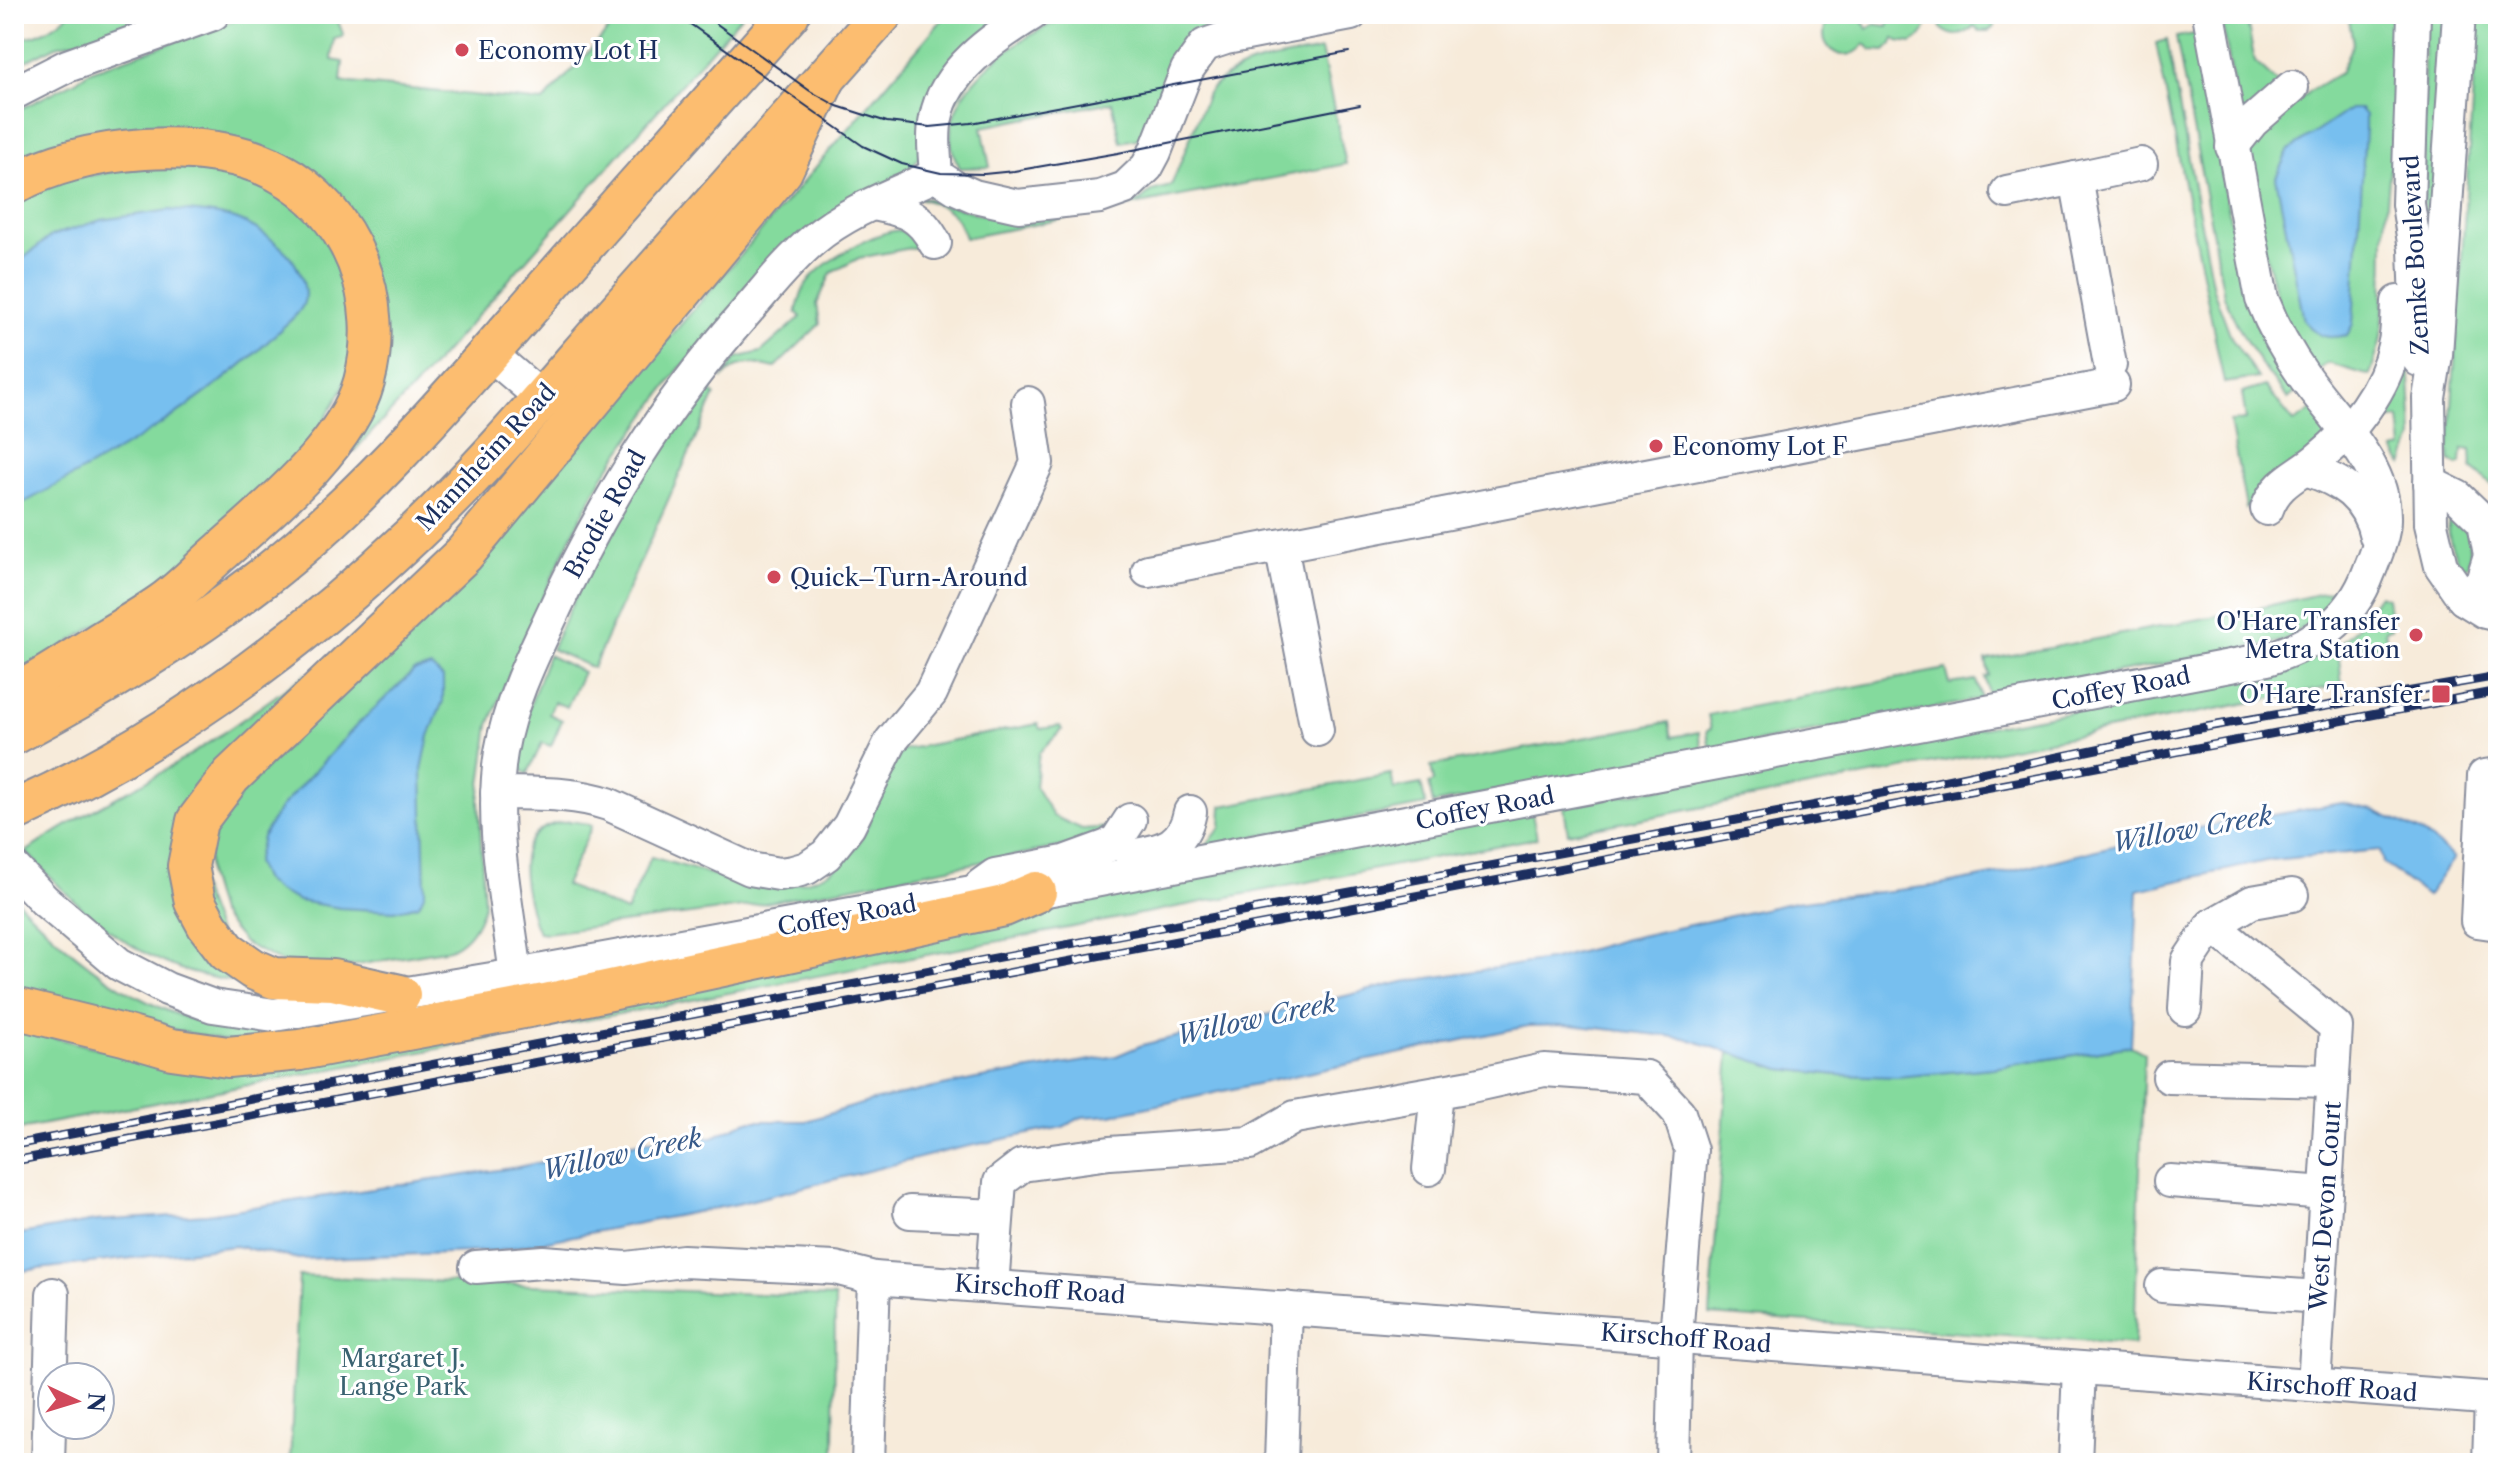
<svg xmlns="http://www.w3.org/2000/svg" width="2512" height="1477" viewBox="0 0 2512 1477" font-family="'Libre Caslon Text',serif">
<rect width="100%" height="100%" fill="#fff"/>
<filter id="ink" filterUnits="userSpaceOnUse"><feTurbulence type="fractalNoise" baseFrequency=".0125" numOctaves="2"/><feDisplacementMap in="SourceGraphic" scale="16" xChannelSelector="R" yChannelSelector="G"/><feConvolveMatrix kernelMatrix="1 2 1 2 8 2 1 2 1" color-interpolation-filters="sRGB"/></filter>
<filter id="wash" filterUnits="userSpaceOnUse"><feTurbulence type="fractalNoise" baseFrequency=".006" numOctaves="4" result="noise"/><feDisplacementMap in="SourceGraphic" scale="32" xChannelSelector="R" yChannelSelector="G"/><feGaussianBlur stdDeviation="1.8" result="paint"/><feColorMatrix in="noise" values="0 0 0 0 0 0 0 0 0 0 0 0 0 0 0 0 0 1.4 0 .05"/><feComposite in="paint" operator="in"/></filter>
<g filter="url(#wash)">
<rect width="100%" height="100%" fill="#f7ebda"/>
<!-- green -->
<g fill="#84da9d" stroke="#50847e" stroke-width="2">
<path d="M 69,14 L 159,14 L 83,40 L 56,46 L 14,67 L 14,38 C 36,39 54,28 69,14 Z"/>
<polygon points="252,14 340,14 336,16 343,34 342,37 334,39 332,60 343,62 341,82 543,102 623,14 743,14 416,385 354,451 347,445 387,341 284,157 14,167 14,112 76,81 88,72"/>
<path d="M 947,14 L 1012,14 L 913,166 L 896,176 L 679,369 L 603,476 L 577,525 L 527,631 L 489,725 L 479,800 L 484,905 C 478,925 469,940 450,949 L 328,970 L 295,969 L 244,943 L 219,913 L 208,875 L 208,855 L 220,815 L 568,456 Z"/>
<path d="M 1079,14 L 1263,14 C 1245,17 1225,19 1208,26 C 1168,44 1160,99 1147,137 L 1121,142 L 1112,102 L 982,127 L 990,167 L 960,168 C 919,100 1023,29 1079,14 Z"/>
<path d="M 1836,14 C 1851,14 1861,13 1867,29 L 1875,24 L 1888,26 L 1890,14 L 1924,14 C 1929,27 1924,37 1912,43 L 1898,41 L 1894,38 L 1892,44 L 1885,51 L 1872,50 L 1865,44 C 1841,74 1805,36 1836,14 Z"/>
<path d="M 1937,14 L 1995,14 C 1998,21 1995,28 1988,31 L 1980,31 L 1974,26 C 1964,37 1952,38 1941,28 Z"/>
<polygon points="2348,14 2396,14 2397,86 2384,238 2383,323 2380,343 2370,376 2328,363 2317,371 2283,323 2247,179 2251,140 2312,89 2340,73 2353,43"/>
<polygon points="2424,14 2446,14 2429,265 2424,268"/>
<polygon points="2478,14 2498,14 2498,490 2472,468 2471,450 2462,449 2461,463 2458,465 2450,461 2449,450"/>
<polygon points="2247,22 2255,62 2280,85 2240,120 2223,27"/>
<path d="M 2195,34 L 2244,292 C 2255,329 2277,358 2300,389 L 2288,399 C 2261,366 2239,335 2224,295 L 2176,37 Z"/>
<polygon points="2167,40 2213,289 2232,339 2258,378 2224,383 2156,43"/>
<path d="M 1321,50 L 1346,164 L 965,238 C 956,209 945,207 919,198 L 919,196 L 979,214 L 1010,218 L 1064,215 L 1131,203 L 1141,200 L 1152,191 L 1171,186 L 1208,93 C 1234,60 1282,58 1321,50 Z"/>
<polygon points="151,165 220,170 272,187 314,221 348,281 354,348 343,388 314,438 198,554 122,609 14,677 14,203 64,180"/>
<path d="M 900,230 L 912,238 L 916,247 L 859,258 L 831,273 L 817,304 L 820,324 L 775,368 C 752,362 739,360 722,379 L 736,358 L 761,352 L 801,317 L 796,312 C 799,304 800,295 804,288 C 816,264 873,232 900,230 Z"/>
<polygon points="2408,339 2413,438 2403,465 2394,450 2403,448 2400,418 2383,420 2383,431 2374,414"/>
<polygon points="721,366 710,391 715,395 593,668 551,649 595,555 681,416"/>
<polygon points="2265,386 2294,422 2314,409 2333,435 2263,491 2246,508 2230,422 2246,420 2242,393"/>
<path d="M 2451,518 C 2473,525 2472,545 2468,565 L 2465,567 L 2461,566 C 2453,552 2444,533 2451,518 Z"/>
<polygon points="2339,583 2347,589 2335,606 2283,641 1989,697 1985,677 1989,676 1986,660 2263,607 2331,591"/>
<path d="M 2379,595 L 2387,598 L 2391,629 L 2385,630 L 2387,643 L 2343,653 L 2339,658 L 2342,685 L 1568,833 L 1564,806 L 2285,672 C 2311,661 2337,650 2357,627 C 2365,618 2371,605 2379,595 Z"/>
<polygon points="548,655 583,672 567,707 554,702 549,714 562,720 551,746 542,743 527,775 516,763 515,747"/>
<polygon points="1946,669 1950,684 1976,680 1981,699 1710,751 1707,731 1711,729 1708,715"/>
<path d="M 306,674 L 312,681 L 179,831 L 237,982 C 219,979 200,976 183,970 C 119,948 71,900 26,852 C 72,819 125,794 174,765 C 220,737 263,705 306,674 Z"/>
<polygon points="1669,722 1672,737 1699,732 1703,752 1433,804 1429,784 1434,782 1431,766"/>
<path d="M 1038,724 L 1040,729 L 1060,726 L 1062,730 L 1039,753 L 1035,786 L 1053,816 L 1082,829 L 1114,827 L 1097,840 L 750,906 L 547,933 L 539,932 L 535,926 C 529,906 521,879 524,858 C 529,825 564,815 592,826 L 565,885 L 626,912 L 651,857 L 759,888 C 774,889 787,885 802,882 C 875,866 867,798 902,750 Z"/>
<polygon points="1391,774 1394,789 1421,784 1426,805 1206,846 1221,827 1222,806"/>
<polygon points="1532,813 1537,838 14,1130 14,1028 160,1063 926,928"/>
<path d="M 14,897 C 92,980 167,1029 283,1036 L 255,1047 L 14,996 Z"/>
<polygon points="2131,1046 2144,1053 2134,1345 1710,1315 1729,1052 1781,1069 1838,1075 1993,1068"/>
<polygon points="299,1276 835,1297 834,1463 290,1463"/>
</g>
<!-- water -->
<g fill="#77bfef" stroke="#4977a6" stroke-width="2">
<path d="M 2350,109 L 2360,109 L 2365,115 L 2365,129 L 2353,324 L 2347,335 C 2325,340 2319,337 2304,321 L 2276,177 L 2288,151 Z"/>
<path d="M 170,210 C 223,214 246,214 286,252 C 297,263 308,286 304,302 C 301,313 288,322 281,329 C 205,405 108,458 14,508 L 14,266 L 51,236 L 101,220 Z"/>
<polygon points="431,667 443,678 443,701 429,736 422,769 425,892 419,905 394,911 340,908 299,901 277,891 263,879 256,863 262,837 281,807 357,725 414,671"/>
<polygon points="2342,803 2373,810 2423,833 2454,858 2427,896 2383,863 2380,850 2270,860 2138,890 2131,1046 1993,1068 1897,1077 1838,1075 1781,1069 1685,1038 1570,1025 1528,1026 1111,1115 1082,1117 1063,1127 955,1149 737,1204 497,1251 299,1259 235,1246 14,1272 14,1235 95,1221 207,1214 518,1167 648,1140 713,1137 748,1121 806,1121 868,1102 976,1079 1116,1056 1142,1045 1403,982 1554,959 1626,939 1795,902 1940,885 2009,872 2152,836"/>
</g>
</g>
<g filter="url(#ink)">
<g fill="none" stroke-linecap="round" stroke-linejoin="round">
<!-- minor casing -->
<g stroke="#898d9c" stroke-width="36">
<g id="minor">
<polyline points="2414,14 2408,204 2415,249 2419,360"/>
<polyline points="2459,14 2436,355 2429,398 2431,524 2441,566 2464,599 2485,612 2498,615"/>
<polyline points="14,93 67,66 213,14"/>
<polyline points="2232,147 2252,122 2292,87"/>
<polyline points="936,175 956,188 974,196 1018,206 1100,197 1125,188 1147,167 1155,152 1187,70 1205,45 1226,38 1351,14"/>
<path d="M 936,175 C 935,157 932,137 936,118 C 944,72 994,37 1032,14"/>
<polyline points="2007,192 2076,178"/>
<path d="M 874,204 C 904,210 920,214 935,243"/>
<polyline points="489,353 542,398"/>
<polyline points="2110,365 2076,178 2141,164"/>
<path d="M 2306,469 C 2342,481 2367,496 2376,536"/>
<polyline points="2430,483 2458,497 2484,522 2490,555 2482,581 2464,599"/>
<path d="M 2267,509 C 2277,481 2298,476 2319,458 C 2353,430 2385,389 2394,346 C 2398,332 2397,317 2398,302"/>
<polyline points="1281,546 1317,730"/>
<polyline points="1148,571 2113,385"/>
<polyline points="2498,774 2484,776 2477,921 2498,924"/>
<path d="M 497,793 C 535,794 572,792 608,804 L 750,869 L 779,874 L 793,872 L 807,868 L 826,855 L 849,826 L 891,741 L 931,693 L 1037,463 L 1028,403"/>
<path d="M 1131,856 C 1163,850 1183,847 1190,812"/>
<path d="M 14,868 L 44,900 L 119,964 L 167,989 L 213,1006 L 274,1015 L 516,975 L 972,892 L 1036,892 L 2267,659 C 2314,644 2351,621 2369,572 C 2375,557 2384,537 2384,520 C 2386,466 2335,419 2306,379 C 2288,354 2273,327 2262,299 L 2209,14"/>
<polyline points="981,885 995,875 1064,862 1108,846 1117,840 1130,820"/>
<polyline points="2212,925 2252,902 2292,895"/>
<path d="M 516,975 C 507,902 489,825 501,752 C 509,706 529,663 549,621 C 602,505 662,407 747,311 C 768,287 788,261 813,240 C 847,211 895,194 936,175"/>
<polyline points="2185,1009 2188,961 2212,925 2336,1027 2314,1385"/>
<polyline points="2169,1077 2333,1081"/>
<polyline points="1429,1169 1437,1092"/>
<polyline points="2170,1181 2326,1193"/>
<polyline points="910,1212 997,1216"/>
<polyline points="476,1267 543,1262 627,1268 683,1261 835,1268 874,1278 2498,1399"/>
<polyline points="992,1286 1000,1182 1022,1165 1110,1153 1250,1143 1295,1117 1471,1086 1544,1070 1646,1077 1679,1113 1691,1150 1676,1337 1673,1463"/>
<polyline points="2162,1286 2319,1297"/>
<polyline points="48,1463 53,1294"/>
<polyline points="868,1463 874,1278"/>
<polyline points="1281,1463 1286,1308"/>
<polyline points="2075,1463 2079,1368"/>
<polyline points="2489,1463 2491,1399"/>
</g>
</g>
<!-- major casing -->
<g stroke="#898d9c" stroke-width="44">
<g id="major">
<path d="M 14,184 C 80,145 209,134 277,171 C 353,211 386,301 364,382 C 347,445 269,509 222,551 C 202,568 184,588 163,603 C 142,618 118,631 96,645 C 69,662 42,680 14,695"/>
<path d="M 14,734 C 102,687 186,637 265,576 C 368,495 454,393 540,295 C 622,201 706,108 789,14"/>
<path d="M 14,811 C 161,745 297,645 414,534 C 488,464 554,384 622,307 C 709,210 795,112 882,14"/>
<polyline points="400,995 333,980 274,978 253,969 227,951 208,926 195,902 188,866 197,821 231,776 464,554 782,171 825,79"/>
<polyline points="14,1008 124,1035 172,1049 228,1057 300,1050 545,1004 1004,906 1036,892"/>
</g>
</g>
<!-- minor -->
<use href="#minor" stroke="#fff" stroke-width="32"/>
<!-- major -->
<use href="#major" stroke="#fcbd6f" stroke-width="40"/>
<!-- tram -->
<g stroke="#1b2f5e" stroke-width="2">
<polyline points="676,14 863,146 902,164 941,173 984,174 1014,171 1118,153 1360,105"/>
<polyline points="703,14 810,91 837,106 887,122 930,127 971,123 1349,52"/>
</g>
<!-- rail casing -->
<g stroke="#1b2f5e" stroke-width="9">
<g id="rail">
<polyline points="14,1145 710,1011 1903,789 2189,730 2498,676"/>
<polyline points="14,1161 2498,691"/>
</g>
</g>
<!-- rail -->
<use href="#rail" stroke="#fff" stroke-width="6" stroke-dasharray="18" stroke-linecap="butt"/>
</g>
</g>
<!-- markers -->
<g fill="#d1495b" stroke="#fff" stroke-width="3">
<circle cx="462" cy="50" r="8"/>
<circle cx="1656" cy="446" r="8"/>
<circle cx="774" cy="577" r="8"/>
<circle cx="2416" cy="635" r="8"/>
<rect x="2431" y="684" width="20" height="20" rx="4"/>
</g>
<g text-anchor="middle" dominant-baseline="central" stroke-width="6" stroke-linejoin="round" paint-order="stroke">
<!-- poi labels -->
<g font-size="24" fill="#1b2f5e" stroke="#fff" text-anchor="start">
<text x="478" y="50">Economy Lot H</text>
<text x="1672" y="446">Economy Lot F</text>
<text x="790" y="577">Quick–Turn-Around</text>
<text x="2400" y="621" text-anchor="end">O'Hare Transfer<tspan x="2400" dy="28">Metra Station</tspan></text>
<text x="2423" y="694" text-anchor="end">O'Hare Transfer</text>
</g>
<!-- street labels -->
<g font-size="24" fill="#1b2f5e" stroke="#fff">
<text transform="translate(2415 255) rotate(-93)">Zemke Boulevard</text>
<text transform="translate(486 457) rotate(-47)">Mannheim Road</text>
<text transform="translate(605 514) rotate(-61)">Brodie Road</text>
<text transform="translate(2121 688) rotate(-11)">Coffey Road</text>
<text transform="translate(1485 808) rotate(-11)">Coffey Road</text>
<text transform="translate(847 915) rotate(-10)">Coffey Road</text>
<text transform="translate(2325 1206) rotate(-86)">West Devon Court</text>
<text transform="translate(1040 1289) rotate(4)">Kirschoff Road</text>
<text transform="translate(1686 1338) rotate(4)">Kirschoff Road</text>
<text transform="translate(2332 1387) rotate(4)">Kirschoff Road</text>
</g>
<!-- park labels -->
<g font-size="24" fill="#3a6271" stroke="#fff">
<text x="403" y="1358">Margaret J.<tspan x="403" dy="28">Lange Park</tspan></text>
</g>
<!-- water labels -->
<g font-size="26" font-style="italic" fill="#375a8a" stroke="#fff">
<text transform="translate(2192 829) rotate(-10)">Willow Creek</text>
<text transform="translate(1256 1019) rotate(-12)">Willow Creek</text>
<text transform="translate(622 1154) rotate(-12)">Willow Creek</text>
</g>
</g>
<!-- margin -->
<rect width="2512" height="1477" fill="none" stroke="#fff" stroke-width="48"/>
<!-- north arrow -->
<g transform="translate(76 1401) rotate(94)"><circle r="38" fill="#ffffff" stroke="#a4acbf" stroke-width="2"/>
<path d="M0-6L14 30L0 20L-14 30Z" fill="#d1495b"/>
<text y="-12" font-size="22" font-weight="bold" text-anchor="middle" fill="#1b2f5e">N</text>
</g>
</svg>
